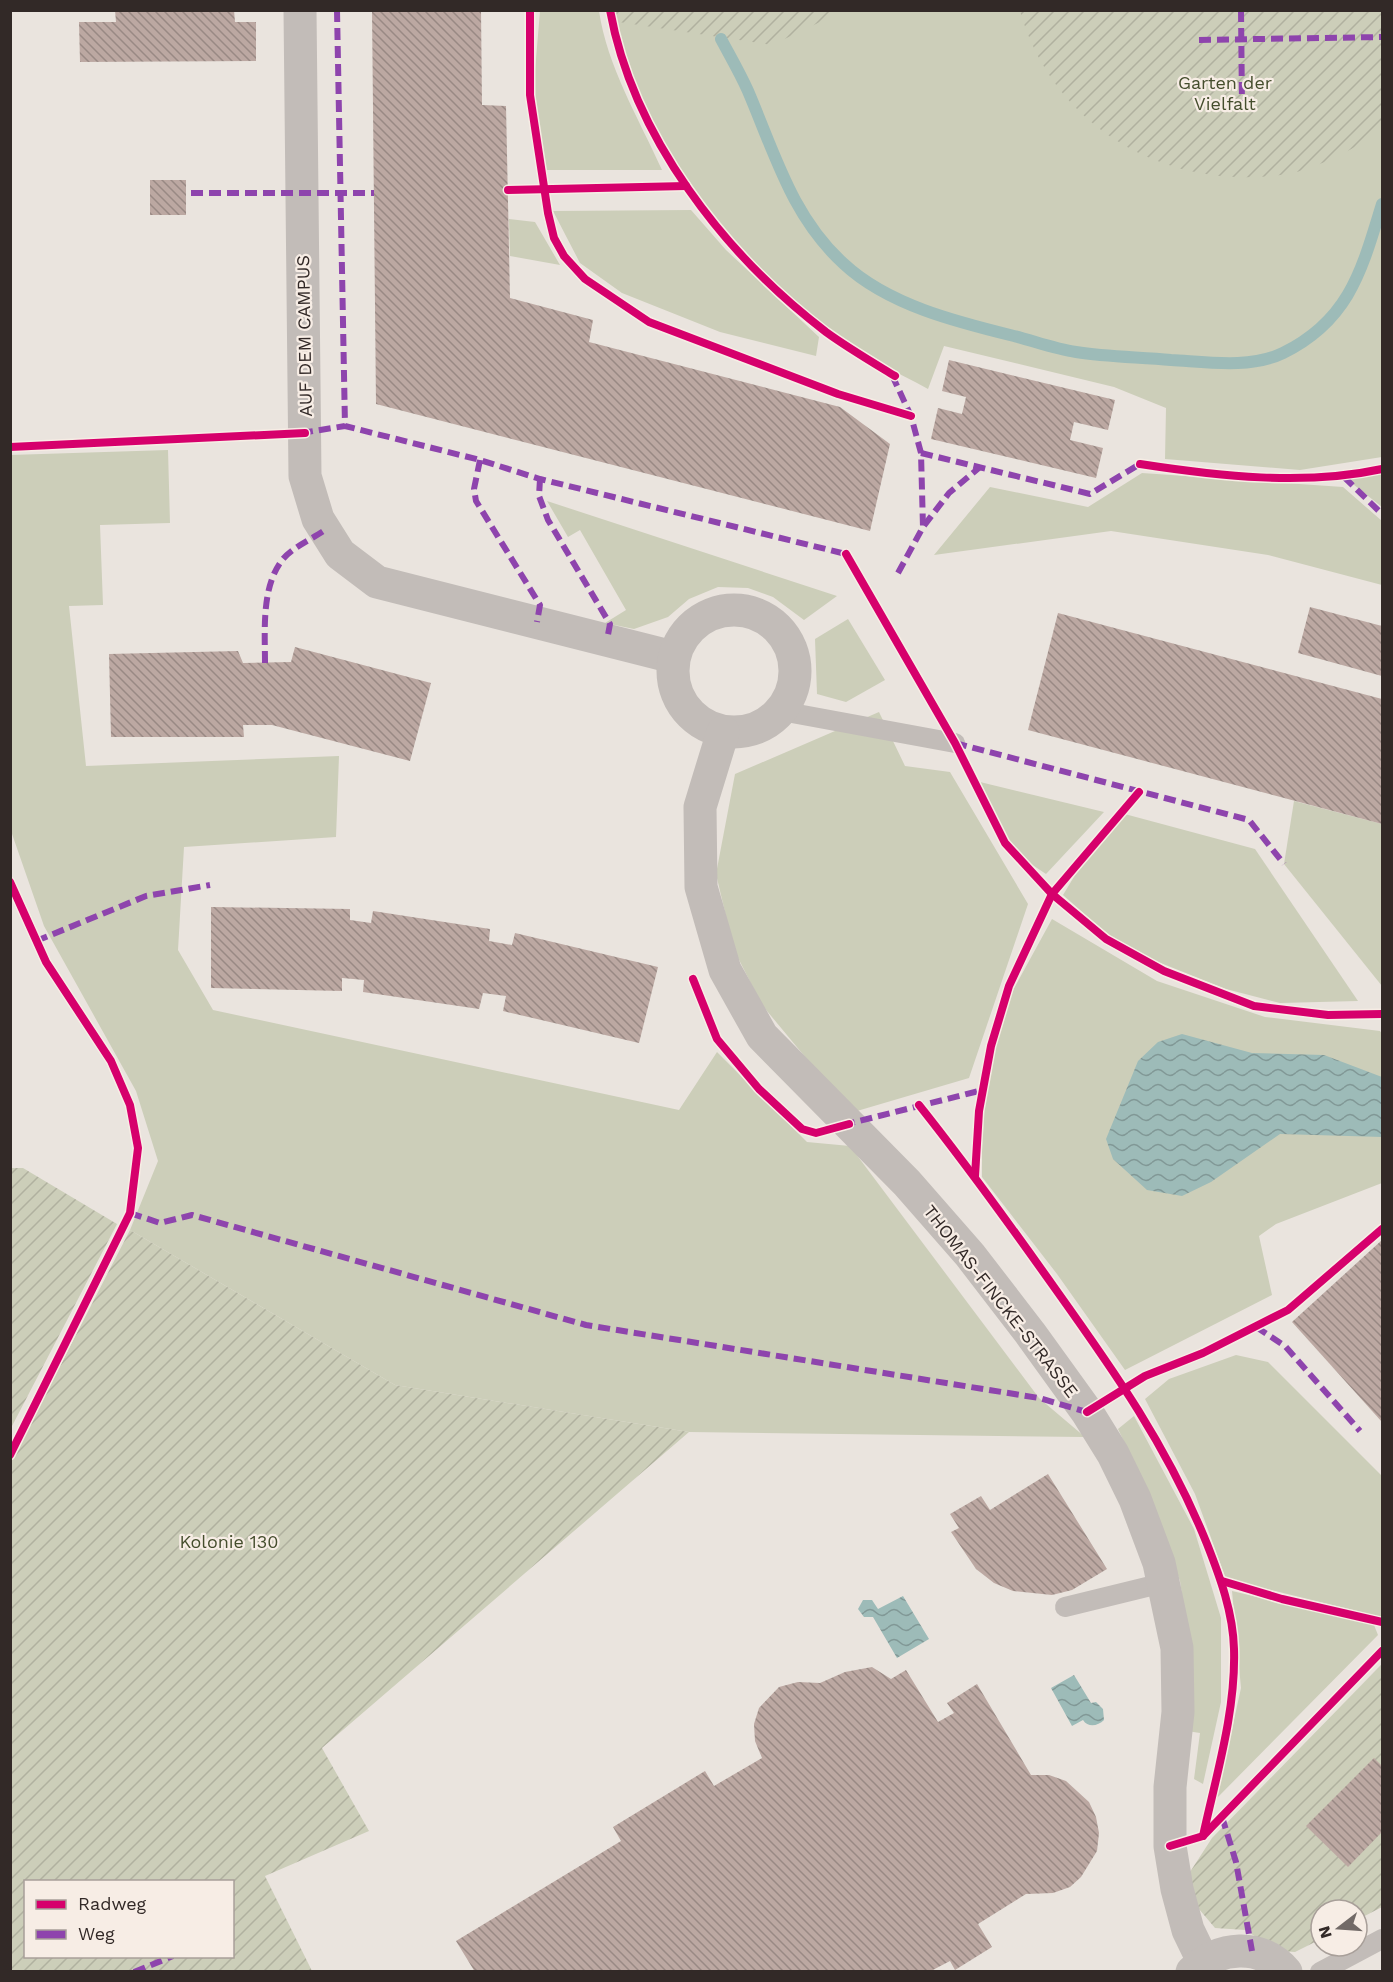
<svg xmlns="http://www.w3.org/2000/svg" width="1393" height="1982" viewBox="0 0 1393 1982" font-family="'Work Sans',sans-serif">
<defs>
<pattern id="garden-furrows" width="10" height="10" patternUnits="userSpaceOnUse" patternTransform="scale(1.5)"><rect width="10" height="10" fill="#ccceb9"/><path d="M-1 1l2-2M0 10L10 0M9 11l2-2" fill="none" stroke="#b0b19f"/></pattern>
<pattern id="water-waves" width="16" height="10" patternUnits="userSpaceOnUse" patternTransform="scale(1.5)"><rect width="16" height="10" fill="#9dbbb8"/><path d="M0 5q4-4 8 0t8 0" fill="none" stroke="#819896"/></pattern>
<pattern id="building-back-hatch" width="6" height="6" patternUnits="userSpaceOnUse" patternTransform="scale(1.5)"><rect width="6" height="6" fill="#bca8a2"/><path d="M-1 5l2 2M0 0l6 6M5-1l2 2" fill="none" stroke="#998984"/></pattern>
</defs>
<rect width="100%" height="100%" fill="#eae4de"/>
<!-- green -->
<g fill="#ccceb9">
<path d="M 540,11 L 599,11 C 607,66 639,119 662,170 L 542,170 L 532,107 Z"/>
<path d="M 611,11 L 1382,11 L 1382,457 L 1300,470 L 1165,459 L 1166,408 L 1114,387 L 944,346 L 928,389 C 898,372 864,358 836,338 C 739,270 625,131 611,11 Z"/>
<polygon points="691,210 726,250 819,337 816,356 720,332 622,293 580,263 553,211"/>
<polygon points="509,219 535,222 560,265 510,256"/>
<polygon points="168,450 170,523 100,525 103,605 69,606 86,766 339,756 336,837 184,847 178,950 213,1010 679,1110 717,1052 807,1142 850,1146 1039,1398 1085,1437 689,1432 395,1385 130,1230 158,1161 136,1091 44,926 11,831 10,455"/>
<polygon points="1382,469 1382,507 1344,477"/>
<polygon points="1142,473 1343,487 1382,521 1382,585 1268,555 1111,531 934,555 990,487 1088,507"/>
<polygon points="547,501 837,596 804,620 773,597 748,588 718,587 689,599 668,617 634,629 605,623 626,610 580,530 568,537"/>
<polygon points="848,619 885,680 846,702 817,694 815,639"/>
<polygon points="879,712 905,766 950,772 1028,904 969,1078 857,1111 811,1064 762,1005 734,950 716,874 735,774"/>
<polygon points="980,782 1104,812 1046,874 1013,852"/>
<polygon points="1294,801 1382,824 1382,986 1284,864"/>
<polygon points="1121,813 1255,849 1358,1001 1280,1003 1226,989 1123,948 1063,895 1089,852"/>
<polygon points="1052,919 1157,981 1265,1017 1380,1031 1382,1034 1382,1183 1276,1224 1259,1236 1272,1295 1125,1370 1057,1274 982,1177 982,1121 1001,1012"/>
<polygon points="1236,1355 1268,1362 1382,1476 1382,1617 1226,1579 1195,1494 1145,1399 1169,1379"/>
<polygon points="1134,1416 1194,1529 1221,1618 1221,1702 1203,1784 1194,1779 1200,1733 1187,1731 1192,1662 1180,1581 1149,1493 1118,1429"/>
<polygon points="1232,1591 1374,1625 1378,1635 1217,1798 1241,1688"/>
</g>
<!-- garden -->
<g fill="url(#garden-furrows)" fill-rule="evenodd">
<polygon points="611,11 611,10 843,11 772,45 612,21"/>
<path d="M 1020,11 L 1382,11 L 1382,131 C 1355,148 1319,168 1287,174 C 1168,193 1053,128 1020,11 Z"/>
<polygon points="11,1168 23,1168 117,1224 11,1428"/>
<path d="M 130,1230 L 395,1385 L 689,1432 L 322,1748 L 369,1831 L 265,1876 L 312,1971 L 11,1971 L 11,1461 ZM 26,1882 L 232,1882 L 232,1956 L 26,1956 Z"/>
<polygon points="1382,1664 1382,1907 1357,1920 1357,1910 1321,1910 1321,1939 1295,1952 1279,1951 1245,1930 1215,1928 1193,1902 1190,1872 1212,1838"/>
</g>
<!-- water -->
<g fill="url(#water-waves)">
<polygon points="1182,1034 1252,1053 1324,1055 1382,1077 1382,1137 1280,1134 1211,1182 1182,1196 1147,1190 1113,1159 1106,1139 1138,1061 1158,1042"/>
<polygon points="903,1596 929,1639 897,1658 873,1617 864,1617 858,1609 863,1600 872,1600 878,1609"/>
<path d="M 1074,1675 L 1091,1703 L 1096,1702 L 1103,1709 L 1104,1720 C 1098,1726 1088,1728 1083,1720 L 1072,1726 L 1051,1688 Z"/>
</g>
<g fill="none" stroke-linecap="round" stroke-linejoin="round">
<!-- stream -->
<path stroke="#9dbbb8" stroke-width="12" d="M 721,39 C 730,56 740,73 748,91 C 775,154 792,217 844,264 C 888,305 957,322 1014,336 C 1034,341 1055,349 1076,352 C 1107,357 1140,357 1171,360 C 1207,362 1250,369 1283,353 C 1350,320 1362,269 1382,204"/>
</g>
<!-- building -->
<g fill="url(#building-back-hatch)">
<polygon points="115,10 234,10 235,22 256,22 256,61 80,62 79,22 116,22"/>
<polygon points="372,10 481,10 482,105 506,106 510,298 593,320 589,342 840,407 890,444 870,531 376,404"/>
<rect x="150" y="180" width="36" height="35"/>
<polygon points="949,360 1115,400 1108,430 1074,422 1070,440 1103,448 1096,478 931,439 938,408 962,414 966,397 942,391"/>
<polygon points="1310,607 1382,626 1382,676 1298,653"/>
<polygon points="1058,613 1382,699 1382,824 1028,730"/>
<polygon points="295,647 431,683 410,761 272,725 243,725 244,737 111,737 109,654 238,651 243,663 291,662"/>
<polygon points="211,907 350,909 350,920 371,923 373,911 490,929 489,941 512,945 515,933 658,967 639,1043 503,1011 506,996 483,993 479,1009 363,992 364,980 342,978 342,991 211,988"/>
<polygon points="1382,1240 1382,1422 1292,1322"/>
<polygon points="1048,1474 1107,1569 1072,1590 1052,1595 1013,1591 994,1583 976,1569 951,1532 959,1528 950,1514 981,1496 990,1510"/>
<polygon points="872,1667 891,1679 906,1670 938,1722 954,1713 947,1703 977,1684 1031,1775 1049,1775 1066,1781 1089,1802 1096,1817 1099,1833 1097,1851 1081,1877 1070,1887 1053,1893 1026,1894 978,1924 992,1947 955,1970 950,1961 929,1972 475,1972 456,1941 621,1841 613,1827 705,1771 714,1786 762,1758 755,1741 754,1724 759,1708 779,1687 798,1682 820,1683 845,1672"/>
<polygon points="1374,1758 1382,1766 1382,1832 1348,1867 1306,1826"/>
</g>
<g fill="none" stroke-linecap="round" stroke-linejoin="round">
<!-- service -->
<g stroke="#c2bcb8" stroke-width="20">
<polyline points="781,711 955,743"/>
<polyline points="1065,1607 1163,1583"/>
<polyline points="1320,1972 1382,1939"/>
</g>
<!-- minor -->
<g stroke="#c2bcb8" stroke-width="33">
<polyline points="300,10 305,476 318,519 340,554 377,582 673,657"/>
<circle cx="734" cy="671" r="61"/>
<polyline points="723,732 700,807 701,887 725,970 762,1036 907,1183 970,1255 1030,1333 1087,1412 1113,1454 1135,1499 1159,1563 1177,1648 1178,1712 1170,1787 1170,1846 1177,1889 1188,1930 1203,1961"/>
<path d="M 1192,1972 C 1218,1946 1261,1942 1286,1972"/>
</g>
<!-- quiet -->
<g stroke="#8e44ad" stroke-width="6" stroke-dasharray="12 6" stroke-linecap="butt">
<polyline points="337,10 345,426 480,460 540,479 846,554 849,559"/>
<polyline points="1241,10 1242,106"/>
<polyline points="1199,40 1382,37"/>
<polyline points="191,193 374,193"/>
<polyline points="892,375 911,416 921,453 923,527"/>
<polyline points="301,433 345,426"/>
<polyline points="921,453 1090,494 1140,464 1144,464"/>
<polyline points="480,460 474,489 476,501 540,605 537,622"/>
<polyline points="1344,477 1382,514"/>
<polyline points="540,479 539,496 548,520 610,624 607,640"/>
<polyline points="898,573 923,527 949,493 980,467"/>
<path d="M 265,663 C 265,631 261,586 283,559 C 293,547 312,539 325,530"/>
<polyline points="955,743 1249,820 1284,864"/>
<polyline points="36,941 146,896 210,885"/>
<polyline points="843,1125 983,1090"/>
<polyline points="130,1213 160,1223 192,1215 586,1325 1039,1398 1087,1412 1091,1409"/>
<polyline points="1256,1327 1285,1346 1360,1431"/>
<polyline points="1222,1817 1236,1862 1252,1951"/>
<polyline points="134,1972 173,1956"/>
</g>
<!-- cycleway casing -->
<g stroke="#f7ede5" stroke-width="11">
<g id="cycleway">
<polyline points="530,10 530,95 548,213 554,238 564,256 585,279 649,322 838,394 911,416"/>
<path d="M 610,10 C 633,137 725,255 826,332 C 848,348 872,362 895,376"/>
<polyline points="508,190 686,186"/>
<polyline points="10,447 305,433"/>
<path d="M 1140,464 C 1218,476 1304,486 1382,469"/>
<polyline points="846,554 955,743 1005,843 1052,894 1106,939 1164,971 1254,1006 1328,1015 1382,1014"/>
<polyline points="10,882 46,962 111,1061 130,1105 138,1148 130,1213 10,1455"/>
<polyline points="693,979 717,1039 759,1089 802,1129 816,1133 849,1124"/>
<path d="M 919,1105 C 966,1164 1010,1225 1054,1287 C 1114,1371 1168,1447 1207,1544 C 1220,1577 1233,1612 1234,1649 C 1236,1711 1216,1776 1203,1836"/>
<polyline points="975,1176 979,1111 991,1046 1009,986 1052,894 1139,792"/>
<polyline points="1087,1412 1145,1376 1203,1353 1288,1310 1382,1229"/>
<polyline points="1222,1581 1282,1599 1382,1622"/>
<polyline points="1170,1846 1203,1836 1382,1651"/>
</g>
</g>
<!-- cycleway -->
<use href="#cycleway" stroke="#d6006c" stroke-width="8"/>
</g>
<g text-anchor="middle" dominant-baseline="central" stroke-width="4.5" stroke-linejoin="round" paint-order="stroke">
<!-- park labels -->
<g font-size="18" fill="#454e2d" stroke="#f7ede5">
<text x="1225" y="82">Garten der<tspan x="1225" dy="21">Vielfalt</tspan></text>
<text x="229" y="1541">Kolonie 130</text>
</g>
<!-- street labels -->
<g font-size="18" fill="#322927" stroke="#f7ede5">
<text transform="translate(304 336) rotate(-91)">AUF DEM CAMPUS</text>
<text transform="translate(1001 1301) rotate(52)">THOMAS-FINCKE-STRASSE</text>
</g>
</g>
<!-- border -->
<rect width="1393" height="1982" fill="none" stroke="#322927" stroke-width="24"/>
<!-- legend -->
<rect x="24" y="1880" width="210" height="78" fill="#f7ede5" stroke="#a89f99" stroke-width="1.5"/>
<rect x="36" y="1900" width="30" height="9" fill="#d6006c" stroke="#a89f99" stroke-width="1.5"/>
<text x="78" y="1910" font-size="18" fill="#322927">Radweg</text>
<rect x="36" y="1930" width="30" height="9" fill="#8e44ad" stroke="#a89f99" stroke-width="1.5"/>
<text x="78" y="1940" font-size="18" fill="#322927">Weg</text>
<!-- north arrow -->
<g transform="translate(1339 1928) rotate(253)"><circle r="28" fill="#f7ede5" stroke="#a89f99" stroke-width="1.5"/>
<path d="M0-4.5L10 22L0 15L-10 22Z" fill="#726a67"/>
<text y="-9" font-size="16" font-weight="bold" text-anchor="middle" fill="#322927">N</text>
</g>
</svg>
